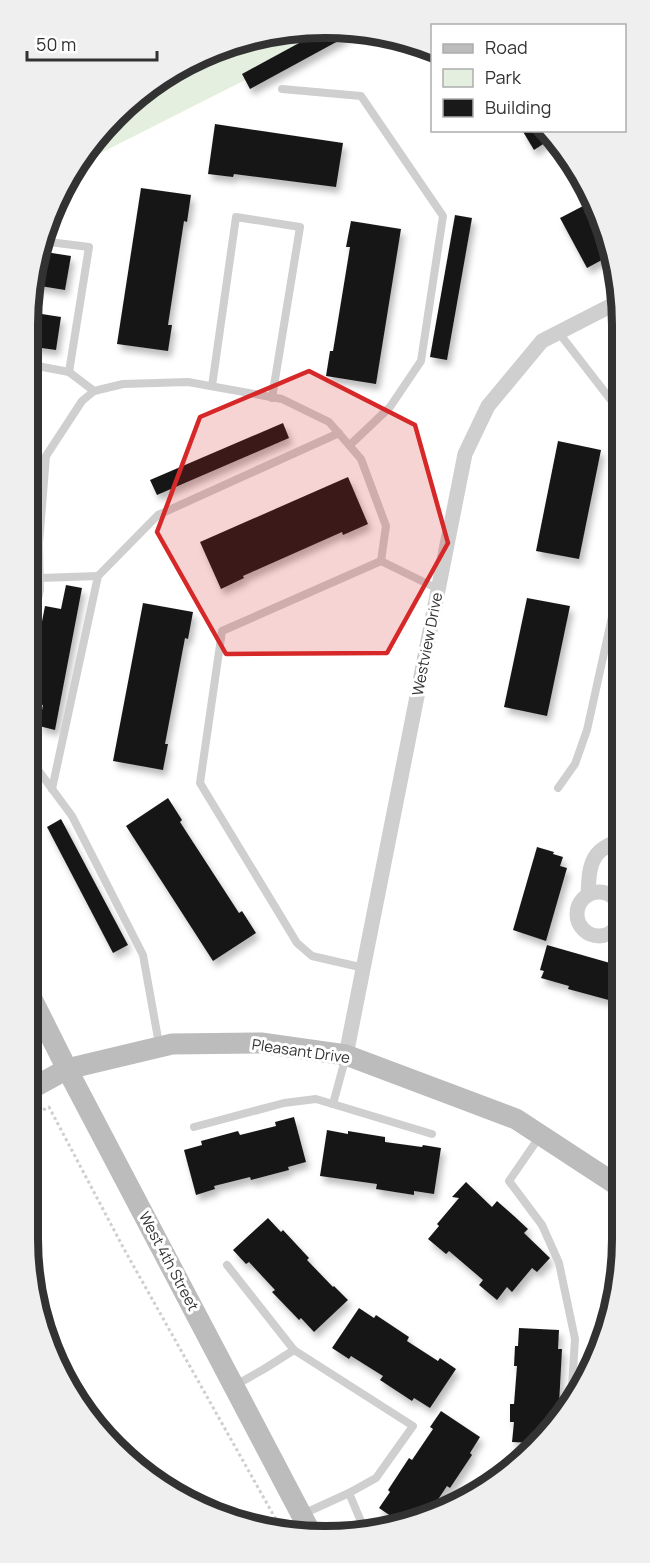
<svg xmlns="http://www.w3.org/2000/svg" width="650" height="1563" viewBox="0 0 650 1563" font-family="Manrope,sans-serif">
<defs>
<filter id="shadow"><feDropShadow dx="3.5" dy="6" stdDeviation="3" flood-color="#0004"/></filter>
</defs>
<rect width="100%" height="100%" fill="#fff"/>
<!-- green -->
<polygon fill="#e4efdf" points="305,28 340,32 81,163 101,129 193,58"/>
<!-- building -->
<g fill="#191919" filter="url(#shadow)">
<polygon points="323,30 351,34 250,89 242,74"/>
<polygon points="215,124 343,143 336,187 234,174 233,177 208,174"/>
<polygon points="522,130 550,130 554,137 534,150"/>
<polygon points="141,188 191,195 187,222 184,221 168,325 172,325 168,351 117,344"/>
<polygon points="585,205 611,255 587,268 560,218"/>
<polygon points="455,215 472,218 447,360 430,357"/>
<polygon points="351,221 401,229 376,384 326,376 330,351 333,351 350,247 346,247"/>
<polygon points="39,251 71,256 65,290 34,285"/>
<polygon points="29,312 61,317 56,350 27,346 27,325"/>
<polygon points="283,423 289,438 157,495 150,480"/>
<polygon points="558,441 601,450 579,559 536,551"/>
<polygon points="348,477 368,524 343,535 342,532 243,576 244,578 221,589 200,542"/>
<polygon points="66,585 82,588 55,730 39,726 43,705 27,702 27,699 45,606 61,609"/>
<polygon points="527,598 570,606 547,716 504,707"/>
<polygon points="143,603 193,612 188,639 185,638 165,744 168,744 163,770 113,761"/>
<polygon points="168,798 182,820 180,822 239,913 242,911 256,933 213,961 126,826"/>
<polygon points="61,819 128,945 113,953 47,827"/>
<polygon points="537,847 554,852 553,854 563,857 560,866 567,868 546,941 513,930"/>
<polygon points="547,945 617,965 616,971 622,973 622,997 618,996 616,1002 568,989 569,986 541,978 544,971 540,970"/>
<polygon points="294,1117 306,1162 288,1167 289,1170 251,1180 250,1177 214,1186 215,1189 196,1195 184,1150 202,1145 201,1141 238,1131 240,1135 276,1126 275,1122"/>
<polygon points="327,1130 348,1134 348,1131 385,1137 385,1142 422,1147 423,1145 441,1148 434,1194 414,1191 414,1195 376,1189 377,1184 320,1176"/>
<polygon points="466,1182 492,1207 497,1201 514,1216 528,1229 524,1233 550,1258 537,1272 532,1268 512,1292 507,1287 497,1300 479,1285 483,1280 449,1251 446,1254 428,1239 439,1226 437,1224 459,1198 452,1197"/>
<polygon points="268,1218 281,1232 283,1230 309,1258 307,1260 333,1287 334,1286 348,1300 314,1332 301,1318 299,1320 272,1292 275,1290 249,1262 246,1264 233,1250"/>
<polygon points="359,1308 374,1318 376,1315 409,1337 407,1341 438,1361 440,1358 456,1369 430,1408 414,1398 412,1401 380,1380 383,1376 351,1356 349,1359 332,1348"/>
<polygon points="519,1328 559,1330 558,1349 562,1349 558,1423 536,1443 512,1442 514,1422 510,1422 510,1404 514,1404 517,1366 514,1366 515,1346 518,1346"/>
<polygon points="441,1411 480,1437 470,1453 472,1455 450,1488 447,1486 431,1510 401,1523 379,1508 390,1492 388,1490 409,1458 412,1460 433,1429 430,1427"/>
</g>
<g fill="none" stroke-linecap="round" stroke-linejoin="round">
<!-- path -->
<polyline stroke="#cfcfcf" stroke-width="3" stroke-dasharray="3 3" stroke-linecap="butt" points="27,1118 49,1107 124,1249 283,1532"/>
<!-- lane -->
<g stroke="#cfcfcf" stroke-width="8">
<polyline points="282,89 361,96 443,216 421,361 390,407 350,445"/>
<polyline points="41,241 89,247 69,372"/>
<polyline points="559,333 621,413"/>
<polyline points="27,364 69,372 94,391"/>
<polyline points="212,386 236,217 300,227 272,398"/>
<polyline points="98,576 158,515 339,433"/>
<polyline points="40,578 98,576 52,789"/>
<polyline points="27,648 40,590 39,544 46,456 82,401 94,391 123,384 188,382 282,399 329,422 361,459 386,526 381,561 438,589"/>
<polyline points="27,755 72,816 143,955 159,1044"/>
<polyline points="558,788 575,764 587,730 621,576"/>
<polyline points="364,968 312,956 297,943 200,783 222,631 381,561"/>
<polyline points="333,1104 346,1056"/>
<polyline points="194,1127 284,1103 316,1099 432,1134"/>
<polyline points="540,1136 509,1181 542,1225 559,1263 575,1339 571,1401"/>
<polyline points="227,1265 294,1350 413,1426 376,1478 349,1493 303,1514"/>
<polyline points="234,1386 264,1369 294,1350"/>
<polyline points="349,1493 365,1531"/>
</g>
<!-- street -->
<g stroke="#cfcfcf" stroke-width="15">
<circle cx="599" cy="914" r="22"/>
<path d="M 588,894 C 589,880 588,862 600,851 C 606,846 615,842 622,839"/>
<polyline points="346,1055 465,454 488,406 542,341 620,301"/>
</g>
<!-- secondary -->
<g stroke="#bcbcbc" stroke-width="21">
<polyline points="27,989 67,1069 311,1533"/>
<polyline points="27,1091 67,1069 172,1044 261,1043 346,1055 516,1119 623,1189"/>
</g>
</g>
<!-- marked area -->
<path fill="#d62828" fill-opacity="0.2" stroke="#d62828" stroke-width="4.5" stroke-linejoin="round" d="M 309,371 L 415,425 L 448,543 L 387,653 L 226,654 L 157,532 L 200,417 Z"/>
<g text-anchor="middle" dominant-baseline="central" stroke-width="6" stroke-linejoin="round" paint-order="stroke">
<!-- street labels -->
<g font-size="15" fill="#323232" stroke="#fff">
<text transform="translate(427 644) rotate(-79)">Westview Drive</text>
<text transform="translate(301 1051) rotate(8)">Pleasant Drive</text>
<text transform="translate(169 1261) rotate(62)">West 4th Street</text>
</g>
</g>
<!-- crop -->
<path d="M0 0H650V1563H0ZM325 38H325A287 287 0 0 1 612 325V1239A287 287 0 0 1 325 1526H325A287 287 0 0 1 38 1239V325A287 287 0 0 1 325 38Z" fill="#efefef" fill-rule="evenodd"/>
<path fill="none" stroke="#323232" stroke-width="8" d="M325 38H325A287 287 0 0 1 612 325V1239A287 287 0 0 1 325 1526H325A287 287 0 0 1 38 1239V325A287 287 0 0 1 325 38Z"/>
<!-- legend -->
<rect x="431" y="24" width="195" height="108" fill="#ffffff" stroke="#adadad" stroke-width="1.5"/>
<rect x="443" y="44" width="30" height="9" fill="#bcbcbc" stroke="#adadad" stroke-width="1.5"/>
<text x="485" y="54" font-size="18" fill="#323232">Road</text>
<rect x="443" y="69" width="30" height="18" fill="#e4efdf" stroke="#adadad" stroke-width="1.5"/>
<text x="485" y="84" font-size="18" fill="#323232">Park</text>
<rect x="443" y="99" width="30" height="18" fill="#191919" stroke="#adadad" stroke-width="1.5"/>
<text x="485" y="114" font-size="18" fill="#323232">Building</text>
<!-- scale -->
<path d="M27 51v9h130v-9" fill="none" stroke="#323232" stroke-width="3"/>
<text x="36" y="51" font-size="18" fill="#323232" stroke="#ffffff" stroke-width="4.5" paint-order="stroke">50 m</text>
</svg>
